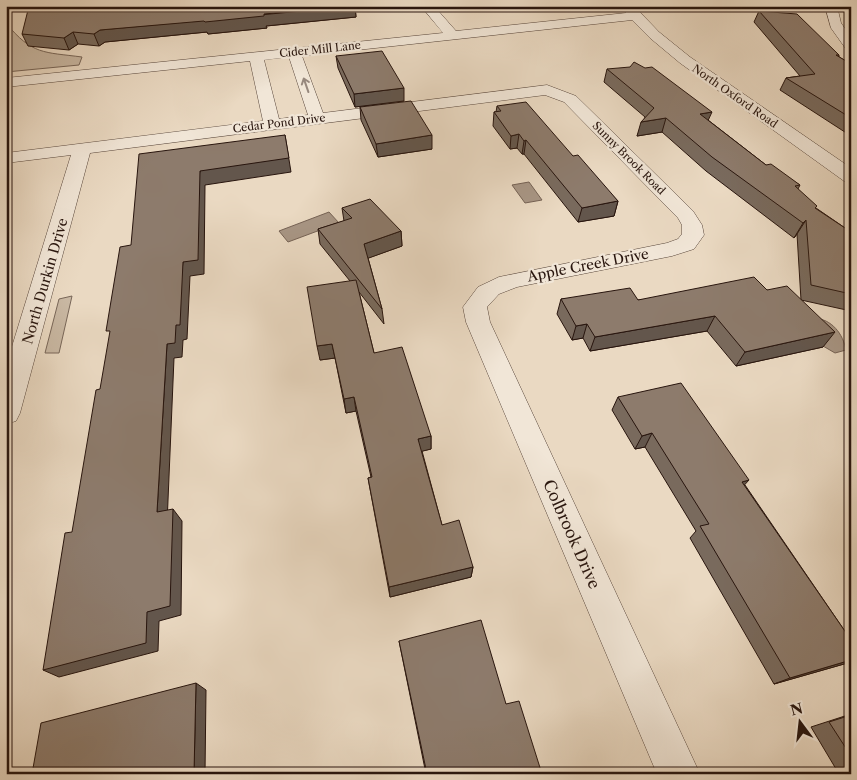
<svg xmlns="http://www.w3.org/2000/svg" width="857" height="780" viewBox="0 0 857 780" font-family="'Libre Caslon Text',serif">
<rect width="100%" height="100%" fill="#ead9c2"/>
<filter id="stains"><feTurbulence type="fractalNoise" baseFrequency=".004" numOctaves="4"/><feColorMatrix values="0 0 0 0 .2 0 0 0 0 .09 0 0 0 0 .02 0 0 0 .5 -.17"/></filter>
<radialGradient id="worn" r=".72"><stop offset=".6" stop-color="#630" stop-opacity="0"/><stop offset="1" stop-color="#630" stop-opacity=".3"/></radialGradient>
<!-- green -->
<g fill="#c9b8a3" stroke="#786658">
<path d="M 6,23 C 32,55 44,52 82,57 L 79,65 L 6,72 Z"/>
<polygon points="72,296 59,353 45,353 59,299"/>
</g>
<!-- water -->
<g fill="#a89685" stroke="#756255">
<polygon points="529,182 542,200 525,203 512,185"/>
<polygon points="329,212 339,223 288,242 279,231"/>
<path d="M 814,318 C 832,319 843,334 846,350 L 835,353 L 823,346 Z"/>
</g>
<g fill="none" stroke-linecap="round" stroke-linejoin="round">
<!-- minor casing -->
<g stroke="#58463b" stroke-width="1">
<g id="minor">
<path d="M 421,6 L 434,6 L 456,31 L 626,13 L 621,6 L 634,6 L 659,32 L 690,57 L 851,168 L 851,183 L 844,181 L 680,63 L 650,38 L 632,20 L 302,56 L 323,113 L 547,85 L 576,96 L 693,211 L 702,225 L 704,235 L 694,249 L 672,256 L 517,287 L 499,294 L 487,307 L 490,322 L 700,774 L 657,774 L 466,322 L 463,307 L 478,287 L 499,277 L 667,243 L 678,239 L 682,234 L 682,225 L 678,218 L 564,102 L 545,95 L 90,153 L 20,413 L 16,421 L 6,424 L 6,366 L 71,155 L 6,163 L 6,153 L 263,121 L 250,61 L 6,87 L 6,78 L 443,33 ZM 289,57 L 308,115 L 279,119 L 264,60 Z"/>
<polygon points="825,6 837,6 841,23 851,37 851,50 846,49 831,28"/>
</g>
</g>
<!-- minor -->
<use href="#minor" fill="#f1e6d7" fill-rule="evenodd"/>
</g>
<!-- wall -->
<g fill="#796a5d" stroke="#28150e">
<polygon points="355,6 356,17 266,26 267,28 208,34 207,32 105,42 99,46 78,44 69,50 28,46 22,34"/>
<polygon points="759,11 839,55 839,57 851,64 851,136 780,90 786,78 800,76 754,22"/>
<polygon points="336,56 404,101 355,107 338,68"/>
<polygon points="607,69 708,120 766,165 800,185 798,189 816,208 851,232 851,311 801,300 823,347 736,366 707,331 590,351 583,338 572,340 557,314 561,299 638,300 767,290 801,300 797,234 794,238 706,171 662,132 637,136 645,117 604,82"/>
<polygon points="497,106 573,156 618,201 614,216 578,222 524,154 522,154 517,148 510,149 493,126 494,112 496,112"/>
<polygon points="360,107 432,149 378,157 361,120"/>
<polygon points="342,208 401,231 402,246 368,258 382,309 384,324 359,292 374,353 431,436 431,449 422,451 442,525 473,567 471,577 390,597 368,478 371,477 356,411 346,413 335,358 320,360 350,281 320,244 318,229 344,221"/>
<polygon points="618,397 745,485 851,640 851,661 844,664 774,684 690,538 696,531 645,447 635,449 612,410"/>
<polygon points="399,641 506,704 542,774 426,774"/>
<polygon points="851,714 851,774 839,774 811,727"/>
</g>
<!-- shaded-wall -->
<g fill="#63564c" stroke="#28150e">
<polygon points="117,6 158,6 120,16"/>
<polygon points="355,6 356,17 266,26 267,28 208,34 207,32 105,42 99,46 94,34 100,30"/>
<polygon points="73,32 78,44 69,50 64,38"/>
<polygon points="404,88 404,101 355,107 354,94"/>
<polygon points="712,112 706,125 700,114"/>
<polygon points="666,118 662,132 637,136 641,122"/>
<polygon points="519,134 517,148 510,149 511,136"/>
<polygon points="285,135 291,172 205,185 204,274 190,276 187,339 183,340 182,357 174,358 167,524 157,512 167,344 176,325 183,262 200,171"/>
<polygon points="432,135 432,149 378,157 376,144"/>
<polygon points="526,140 524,154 522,154 524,141"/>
<polygon points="618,201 614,216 578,222 582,208"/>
<polygon points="806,220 797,234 794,238 803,223"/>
<polygon points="401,231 402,246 366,259 364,244"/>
<polygon points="715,316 707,331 590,351 595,337"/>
<polygon points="587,324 583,338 572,340 576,326"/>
<polygon points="835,332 823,347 736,366 745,352"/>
<polygon points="332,344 335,358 320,360 317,346"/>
<polygon points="354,397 356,411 346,413 344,399"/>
<polygon points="652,433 645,447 635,449 642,436"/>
<polygon points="431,436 431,449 419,452 418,439"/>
<polygon points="749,480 738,492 742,482"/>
<polygon points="173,509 182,521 181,615 159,621 158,651 59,677 43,670 147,612"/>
<polygon points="473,567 471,577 390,597 389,587"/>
<polygon points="851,660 851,661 844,664 774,684 790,678"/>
<polygon points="196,683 206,690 205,774 194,774"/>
</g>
<!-- building -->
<g fill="#8d7b6c" stroke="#28150e">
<polygon points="29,6 119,6 124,9 158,6 353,6 264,14 264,16 205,22 204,21 100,30 94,34 73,32 64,38 22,34"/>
<polygon points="759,11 797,14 839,55 836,55 851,64 851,118 786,78 815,74"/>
<polygon points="382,51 404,88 354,94 336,56"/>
<polygon points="634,62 645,68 652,67 712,112 700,114 766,165 771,164 800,185 795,186 817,206 815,208 851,232 851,294 811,285 806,220 803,223 712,157 666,118 641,122 654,108 607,69 630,67"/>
<polygon points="411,101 432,135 376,144 360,107"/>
<polygon points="526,102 573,156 578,155 618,201 582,208 526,140 524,141 519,134 511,136 494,112 501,111 497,106"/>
<polygon points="285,135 289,158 200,171 198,260 183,262 180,325 176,325 175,343 167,344 157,512 173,509 170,606 147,612 146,643 43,670 65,533 72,532 96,390 100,389 110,331 106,331 120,247 131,245 139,154"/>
<polygon points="370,199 401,231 364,244 382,309 318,229 352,218 342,208"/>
<polygon points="754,277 767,290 787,286 835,332 745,352 715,316 595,337 587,324 576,326 561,299 630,288 638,300"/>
<polygon points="356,280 374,353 402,347 431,436 418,439 442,525 459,520 473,567 389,587 368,478 372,477 354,397 344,399 332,344 317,346 307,287"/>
<polygon points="681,383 749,480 742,482 851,640 851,660 790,678 700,526 709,524 652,433 642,436 618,397"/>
<polygon points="481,620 506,704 519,701 542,774 427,774 399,641"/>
<polygon points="196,683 194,774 32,774 41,723"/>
<polygon points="851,715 851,756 829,722"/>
</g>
<!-- one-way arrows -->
<defs><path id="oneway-shaft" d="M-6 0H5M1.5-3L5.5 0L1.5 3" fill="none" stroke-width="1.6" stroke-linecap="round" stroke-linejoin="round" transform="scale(1.25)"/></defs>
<use stroke="#97887d" href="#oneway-shaft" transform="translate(306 85) rotate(-109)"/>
<g text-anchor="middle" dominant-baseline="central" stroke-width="4.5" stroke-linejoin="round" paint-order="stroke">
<!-- far-street labels -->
<g font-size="11" fill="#28150e" stroke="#f1e6d7">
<text transform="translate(320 49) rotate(-6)">Cider Mill Lane</text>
<text transform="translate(735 96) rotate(35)">North Oxford Road</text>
<text transform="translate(279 123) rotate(-7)">Cedar Pond Drive</text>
<text transform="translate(629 158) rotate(45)">Sunny Brook Road</text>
</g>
<!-- street labels -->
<g font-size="14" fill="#28150e" stroke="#f1e6d7">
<text transform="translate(588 265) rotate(-11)">Apple Creek Drive</text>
<text transform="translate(45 281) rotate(-74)">North Durkin Drive</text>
</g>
<!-- near-street labels -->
<g font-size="16" fill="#28150e" stroke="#f1e6d7">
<text transform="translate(572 534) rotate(66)">Colbrook Drive</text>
</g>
</g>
<!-- margin -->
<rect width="857" height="780" fill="none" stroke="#ead9c2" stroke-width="25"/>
<rect x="8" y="8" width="842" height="765" fill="none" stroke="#28150e" stroke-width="2.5"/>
<rect x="12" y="12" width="832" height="755" fill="none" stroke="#28150e"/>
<!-- north arrow -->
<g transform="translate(800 722) rotate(345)" stroke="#f1e6d7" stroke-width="4" paint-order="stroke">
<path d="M0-4L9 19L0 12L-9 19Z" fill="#28150e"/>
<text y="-8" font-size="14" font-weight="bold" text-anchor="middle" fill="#28150e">N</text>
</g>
<rect width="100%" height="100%" filter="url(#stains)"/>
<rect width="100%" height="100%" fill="url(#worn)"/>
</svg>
